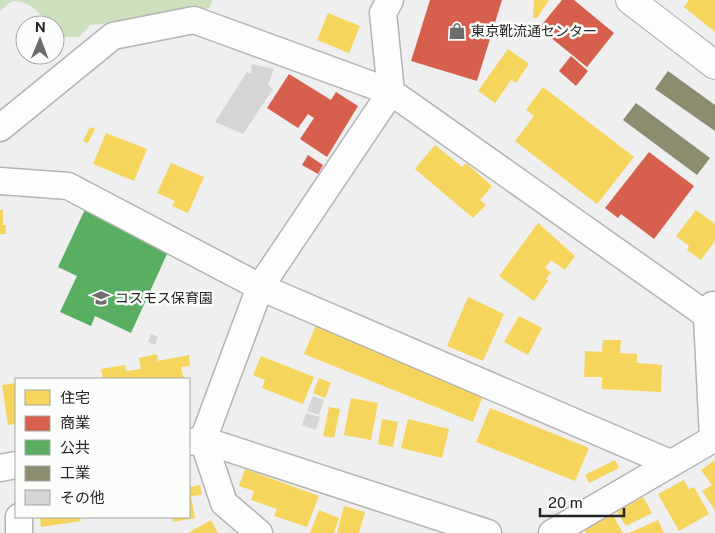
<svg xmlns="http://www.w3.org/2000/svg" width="715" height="533" viewBox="0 0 715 533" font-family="'Public Sans','Noto Sans JP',sans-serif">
<rect width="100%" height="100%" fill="#eeefee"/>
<!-- green -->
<path fill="#cce0be" d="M 0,0 L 213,0 L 209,8 L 140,16 L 126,22 L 90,25 L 79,37 L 63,37 L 55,29 L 55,25 L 51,25 C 40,15 31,0 13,1 C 8,3 4,8 0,11 Z"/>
<!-- homes -->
<g fill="#f6d55c">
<polygon points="534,0 549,0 537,18 533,18"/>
<polygon points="689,0 715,0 715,32 684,7"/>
<polygon points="328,13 360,26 349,53 317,40"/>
<polygon points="508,49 529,64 516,83 511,80 495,103 478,91"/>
<polygon points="543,87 634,157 597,204 515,141 534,116 526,110"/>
<polygon points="90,127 95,129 88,143 83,141"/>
<polygon points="106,133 147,149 134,181 93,164"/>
<polygon points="435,145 462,167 466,163 492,186 480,200 486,205 473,218 415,169"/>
<polygon points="171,163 204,177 188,213 172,206 175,201 157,193"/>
<polygon points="0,210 3,210 3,225 6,225 6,234 0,234"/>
<polygon points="696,210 715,224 715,241 701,260 687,250 689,246 676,236"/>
<polygon points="538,223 575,256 565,270 551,260 545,268 551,272 546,279 548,281 534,301 499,276"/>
<polygon points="468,297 504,314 483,361 447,346"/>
<polygon points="519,316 542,328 528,355 504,342"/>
<polygon points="316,325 484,393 473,422 304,354"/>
<polygon points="603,340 621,340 620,353 637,354 637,363 662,365 661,392 602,389 602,377 584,377 585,351 602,352"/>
<polygon points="157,354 158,361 189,355 190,366 181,367 184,379 103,379 101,369 125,365 126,371 141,369 139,358"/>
<polygon points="261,356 314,377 303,404 262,388 265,380 253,375"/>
<polygon points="319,378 331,383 325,398 313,393"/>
<polygon points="16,383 16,424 8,425 2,385"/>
<polygon points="351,398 378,403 371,440 344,435"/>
<polygon points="329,407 340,409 334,438 323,436"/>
<polygon points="490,408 589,448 575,481 476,442"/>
<polygon points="382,419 398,422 393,447 378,444"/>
<polygon points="408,419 449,429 442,458 401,448"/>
<polygon points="615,460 619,468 589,483 585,475"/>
<polygon points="715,460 715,510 702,491 712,485 701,470"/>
<polygon points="245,469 319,496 307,527 274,516 277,509 251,500 254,491 239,486"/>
<polygon points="684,480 689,489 694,487 709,514 679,531 658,494"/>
<polygon points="200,485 202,495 191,496 195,518 173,522 172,517 189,517 189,487"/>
<polygon points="643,497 652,513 626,526 617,512"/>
<polygon points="344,506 365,512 359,533 337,533"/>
<polygon points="319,510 339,518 334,533 310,533"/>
<polygon points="613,515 623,533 586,533 584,529"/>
<polygon points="40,517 80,517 81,521 41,527"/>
<polygon points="211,520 218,533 188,533"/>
<polygon points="658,520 664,533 629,533"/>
</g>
<!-- shops -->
<g fill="#d6604d">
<polygon points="430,0 502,0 477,81 411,61"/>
<polygon points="562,0 574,0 614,33 587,67 539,28"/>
<polygon points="571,56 588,71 576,86 559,71"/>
<polygon points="289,74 331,100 336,92 358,106 327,157 300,139 314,118 308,114 298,128 267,108"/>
<polygon points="649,152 694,186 654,239 621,214 618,218 605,208"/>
<polygon points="308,155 323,165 318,174 302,165"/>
</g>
<!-- public -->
<polygon fill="#5aae61" points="88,203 172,243 131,333 95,316 91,326 60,312 77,276 58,267"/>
<!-- industry -->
<g fill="#8c8c6e">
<polygon points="668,71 715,105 715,131 655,89"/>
<polygon points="636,103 710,158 697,175 623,120"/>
</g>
<!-- building -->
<g fill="#d5d5d5">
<polygon points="252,64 274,69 268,85 273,89 243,134 215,122 247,72 251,74"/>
<polygon points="151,334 158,337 155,345 148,342"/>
<polygon points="313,396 324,400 319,415 307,411"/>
<polygon points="306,413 320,417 316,430 302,425"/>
</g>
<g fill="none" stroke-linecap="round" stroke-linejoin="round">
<!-- minor casing -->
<g stroke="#b3b4b3" stroke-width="29">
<g id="minor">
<polyline points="390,0 383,13 391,92 715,321"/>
<polyline points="0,128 113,36 194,20 391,92 260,287 203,440 224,503 259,533"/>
<polyline points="0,181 68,186 260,287 670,463"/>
<polyline points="189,442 203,440 488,533"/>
<polyline points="0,468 16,465"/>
<polyline points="19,533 19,517"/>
<polyline points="552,533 713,439 707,316 713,305"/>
</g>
</g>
<!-- tertiary casing -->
<g stroke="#b3b4b3" stroke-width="30">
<polyline id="tertiary" points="630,0 715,65"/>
</g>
<!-- minor -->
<use href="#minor" stroke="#fcfdfc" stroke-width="26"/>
<!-- tertiary -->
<use href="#tertiary" stroke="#fcfdfc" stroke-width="28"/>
</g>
<!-- icons -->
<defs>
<g id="shop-bare" transform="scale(1.35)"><path d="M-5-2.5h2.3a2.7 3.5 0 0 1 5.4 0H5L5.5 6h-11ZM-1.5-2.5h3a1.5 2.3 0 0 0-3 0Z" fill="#6b6c6b" stroke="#fbfdfa" stroke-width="2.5" paint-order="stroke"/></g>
<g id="school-bare" transform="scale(1.35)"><path d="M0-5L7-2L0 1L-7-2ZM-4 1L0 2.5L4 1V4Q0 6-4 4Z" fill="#6b6c6b" stroke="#fbfdfa" stroke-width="2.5" paint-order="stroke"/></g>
</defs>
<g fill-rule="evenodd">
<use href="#shop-bare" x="457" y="31"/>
<use href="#school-bare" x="101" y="298"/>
</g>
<g text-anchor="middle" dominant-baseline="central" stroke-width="5" stroke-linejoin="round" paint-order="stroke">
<!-- poi labels -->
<g font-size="14" fill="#242524" stroke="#fbfdfa" text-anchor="start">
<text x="471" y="31">東京靴流通センター</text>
<text x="115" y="298">コスモス保育園</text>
</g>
</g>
<!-- legend -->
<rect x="15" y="378" width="175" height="140" fill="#fbfdfa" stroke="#a5a7a4"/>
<rect x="25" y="390" width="25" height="15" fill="#f6d55c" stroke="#a5a7a4"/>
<text x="60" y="403" font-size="15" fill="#242524">住宅</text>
<rect x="25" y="416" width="25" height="15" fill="#d6604d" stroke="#a5a7a4"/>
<text x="60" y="428" font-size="15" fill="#242524">商業</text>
<rect x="25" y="440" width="25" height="15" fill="#5aae61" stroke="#a5a7a4"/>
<text x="60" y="453" font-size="15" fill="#242524">公共</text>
<rect x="25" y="466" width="25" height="15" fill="#8c8c6e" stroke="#a5a7a4"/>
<text x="60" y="478" font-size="15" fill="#242524">工業</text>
<rect x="25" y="490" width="25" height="15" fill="#d5d5d5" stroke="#a5a7a4"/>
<text x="60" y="503" font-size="15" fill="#242524">その他</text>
<!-- north arrow -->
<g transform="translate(40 40) rotate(1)"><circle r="24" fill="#fbfdfa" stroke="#a5a7a4"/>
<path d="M0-4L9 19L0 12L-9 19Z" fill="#6b6c6b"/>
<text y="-8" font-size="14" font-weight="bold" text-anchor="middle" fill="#242524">N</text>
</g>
<!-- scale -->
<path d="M540 508v8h84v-8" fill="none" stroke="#242524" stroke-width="2.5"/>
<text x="548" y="508" font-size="15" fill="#242524" stroke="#fbfdfa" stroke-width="4" paint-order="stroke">20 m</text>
</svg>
